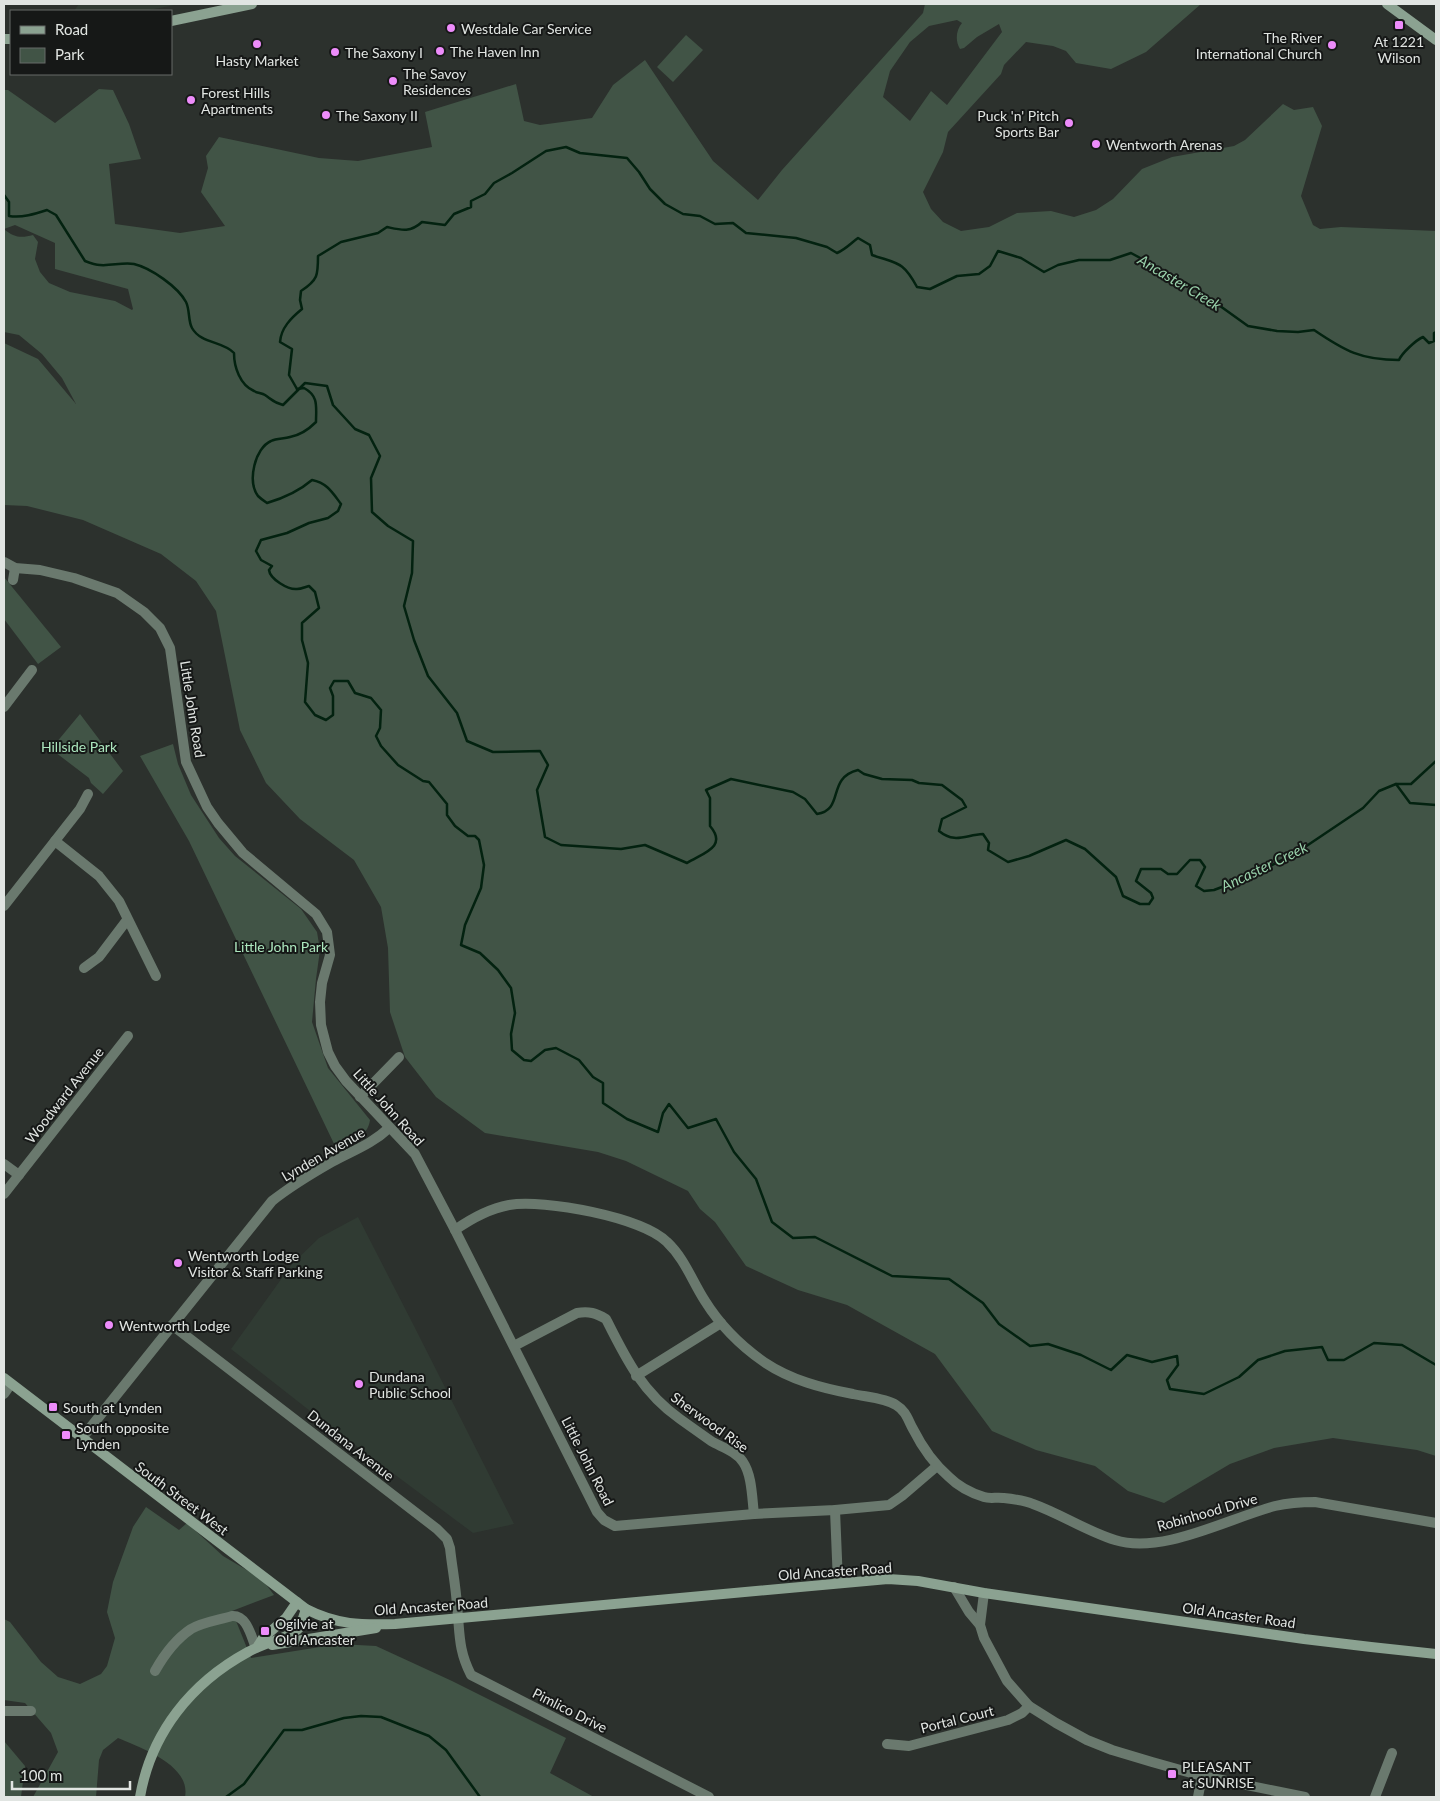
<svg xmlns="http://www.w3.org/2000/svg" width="1440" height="1801" viewBox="0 0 1440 1801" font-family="Lato,sans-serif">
<rect width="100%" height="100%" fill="#2c312d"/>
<!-- built -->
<g fill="#303b33">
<polygon points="79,4 180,4 144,11 74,11"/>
<polygon points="358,1217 415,1328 514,1524 473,1533 319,1418 231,1349 292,1264 319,1238"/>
</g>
<!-- green -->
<g fill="#415446" fill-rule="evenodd">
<path d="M 925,4 L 1201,4 L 1146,52 L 1111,69 L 1076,63 L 1066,51 L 1053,46 L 1026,42 L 1004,65 L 1001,74 L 948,132 L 943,152 L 923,192 L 931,209 L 943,222 L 961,231 L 989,227 L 1017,213 L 1051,211 L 1074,217 L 1096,210 L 1113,199 L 1142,169 L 1172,157 L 1234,146 L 1245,140 L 1283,104 L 1294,110 L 1313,107 L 1322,126 L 1301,196 L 1313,225 L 1320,229 L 1341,227 L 1436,231 L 1436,1456 L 1417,1450 L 1333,1438 L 1274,1448 L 1230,1464 L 1164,1503 L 1128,1491 L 1095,1466 L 1036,1450 L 992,1431 L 935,1354 L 847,1305 L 798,1290 L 746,1266 L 715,1222 L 700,1209 L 688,1191 L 626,1161 L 598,1152 L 485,1133 L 436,1097 L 405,1057 L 390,1012 L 388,948 L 381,907 L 354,860 L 300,819 L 266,783 L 240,730 L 216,611 L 196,581 L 161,554 L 83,520 L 27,506 L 4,505 L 4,343 L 38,359 L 76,404 L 62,378 L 42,354 L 19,335 L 4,332 L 4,90 L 8,90 L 55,123 L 99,89 L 113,90 L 129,124 L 141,159 L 109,164 L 115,224 L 180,233 L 225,226 L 201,192 L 208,168 L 206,156 L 219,137 L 319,158 L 358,161 L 432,147 L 425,112 L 516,84 L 524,121 L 540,125 L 592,118 L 613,85 L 645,60 L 713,161 L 758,200 L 782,170 L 923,13 ZM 957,20 L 962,23 C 956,30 955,41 960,49 L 964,48 L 977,37 L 999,24 L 1002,32 L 947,105 L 931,91 L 910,121 L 883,97 L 890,71 L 910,42 L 929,26 ZM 15,225 L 55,243 L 55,269 L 128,289 L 133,309 L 132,310 L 115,301 L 70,292 L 49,283 L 40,272 L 35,259 L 38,242 L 33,235 C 22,238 14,238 4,229 Z"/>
<polygon points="686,35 703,50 673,82 657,67"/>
<polygon points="4,577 61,647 38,664 4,619"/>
<polygon points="80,714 123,771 103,794 91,783 89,778 51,749"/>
<path d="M 173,744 L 178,764 L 191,795 L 219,838 L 235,856 L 301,909 L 317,932 L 320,950 L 316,979 L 312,1022 L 328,1068 L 370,1120 C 368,1137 350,1142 337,1150 L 189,841 L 140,756 Z"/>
<path d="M 146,1507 L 179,1530 L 187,1523 L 223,1556 L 262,1579 L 274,1595 L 232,1611 L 251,1658 L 339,1644 L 376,1646 L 452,1681 L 566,1738 L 550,1773 L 594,1797 L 185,1797 C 191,1765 141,1748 118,1738 L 103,1750 L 99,1760 L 96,1797 L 33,1797 L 58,1752 L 51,1733 L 25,1703 L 4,1700 L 4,1619 L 10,1622 L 41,1662 L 58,1677 L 80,1684 L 101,1674 L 107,1666 L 115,1638 L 107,1612 L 113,1582 L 133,1527 Z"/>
<polygon points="4,1741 25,1766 21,1797 4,1797"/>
</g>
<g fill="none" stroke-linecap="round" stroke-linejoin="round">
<!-- stream -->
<g stroke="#032210" stroke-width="2.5">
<path d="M 4,195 L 9,202 L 9,216 C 22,218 35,214 47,210 L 56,215 L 85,261 C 90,263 95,265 100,265 C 111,266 123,262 134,264 C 151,268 178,287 186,302 C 190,310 188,321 192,328 C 201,344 223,341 234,353 C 234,367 240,385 254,391 C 257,393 262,393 265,395 C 272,400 274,403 283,405 L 305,383 L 327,386 L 333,405 L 355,429 L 369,435 L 380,456 L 371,478 L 372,512 L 388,526 L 413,541 L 412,573 L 404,606 L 414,640 L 428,676 L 457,713 L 467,741 L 493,752 L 540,751 L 548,765 L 537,790 L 545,837 L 561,845 L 621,849 L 645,845 L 687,863 C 703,853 728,847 710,826 L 710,798 L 706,790 L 731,779 L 793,792 L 805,799 L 817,814 C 845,810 826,778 858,770 L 864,774 L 882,779 L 912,780 L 919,783 L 942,785 L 962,800 L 966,807 L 942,819 L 939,831 C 955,844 965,835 983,834 L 989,843 L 988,850 L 1008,862 L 1029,856 L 1066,840 L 1085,849 L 1116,877 L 1123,896 L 1140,904 L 1149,904 L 1153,898 L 1151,893 L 1136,881 L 1141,869 L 1161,869 L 1168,874 L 1177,874 L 1190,860 L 1200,860 L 1205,867 L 1196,886 L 1204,891 L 1214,890 L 1251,876 L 1299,851 L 1363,808 L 1379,791 L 1396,784 L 1411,784 L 1436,761"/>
<path d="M 297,389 L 304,388 C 319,396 316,407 316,422 C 308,430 301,435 290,437 C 284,439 277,438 271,441 C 255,448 247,481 258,496 C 260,498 264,501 267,503 C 284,498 298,492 312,480 C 327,483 332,492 341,504 L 338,511 L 328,518 L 309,523 L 287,533 L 261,540 L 256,551 L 261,560 L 272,566 L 269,570 C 270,579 288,590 297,589 C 301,589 305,587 309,586 L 315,592 L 319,608 L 302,623 L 302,640 L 308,663 L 305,702 L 315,715 L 326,720 L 333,715 L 333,696 L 330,688 L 334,681 L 348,681 L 355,693 L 371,698 L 381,710 L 380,728 L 376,736 L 381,746 L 398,765 L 423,781 L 429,782 L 447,804 L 447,815 L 455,826 L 468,836 L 475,836 L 479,840 L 484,865 L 481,888 L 465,925 L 461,945 L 480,953 L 498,970 L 511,988 L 515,1013 L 511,1034 L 512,1050 L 524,1060 L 531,1061 L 545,1050 L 556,1048 L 579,1060 L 593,1077 L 603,1083 L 603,1103 L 627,1119 L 658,1132 L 663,1113 L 669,1104 L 688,1128 L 716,1119 L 734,1152 L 756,1179 L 772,1222 L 793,1238 L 815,1237 L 892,1276 L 949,1279 L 983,1303 L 999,1324 L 1030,1346 L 1048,1344 L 1081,1355 L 1111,1370 L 1127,1355 L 1152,1362 L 1177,1356 L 1178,1365 L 1167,1380 L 1170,1389 L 1204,1394 L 1239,1377 L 1258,1360 L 1285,1351 L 1322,1347 L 1328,1360 L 1344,1360 L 1374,1343 L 1402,1345 L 1436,1365"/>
<path d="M 297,389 L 289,375 L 292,349 L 280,342 C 281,328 291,318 302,309 L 300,300 L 301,291 C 318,280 318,275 318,256 L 341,242 L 378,233 L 387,227 C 401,230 410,233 422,222 L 445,225 L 454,214 L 471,207 L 471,201 L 485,194 L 494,183 L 512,173 L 546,151 L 566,147 L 580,153 L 627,158 L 639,172 L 650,189 L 665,204 L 683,214 L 700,216 L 715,224 L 733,223 L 746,233 L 796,238 L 827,247 L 837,253 C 846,249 851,243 858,238 L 870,245 L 872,255 C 898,264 903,261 917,287 L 930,289 L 957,276 L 979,274 L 990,266 L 998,251 L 1021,258 L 1044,272 L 1058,265 L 1079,260 L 1110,260 L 1131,253 L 1195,288 L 1248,326 L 1277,331 L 1298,332 L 1314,330 C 1345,351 1361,360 1399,360 C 1402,353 1416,340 1423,337 L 1429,343 L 1434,341 L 1434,333 L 1436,332"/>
<polyline points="1396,784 1410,803 1436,805"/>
<polyline points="226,1797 244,1784 284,1730 302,1730 344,1718 361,1716 381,1717 429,1736 446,1750 480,1797"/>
</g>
<!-- street -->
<g stroke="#6a796e" stroke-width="10">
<polyline points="4,562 15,568 40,570 74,578 117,593 144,612 160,628 170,648 186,762 207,807 218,823 243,853 316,914 327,932 330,955 322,983 320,1002 321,1025 328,1052 335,1066 346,1081 415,1154 455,1230 597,1512 604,1520 615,1526 754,1514 835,1510 889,1505 902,1496 937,1466"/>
<polyline points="13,580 15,568"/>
<polyline points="4,707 32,670"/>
<polyline points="55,841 99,876 119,901 156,976"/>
<polyline points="4,906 80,809 88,794"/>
<polyline points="84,968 99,957 127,920"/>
<polyline points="360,1097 399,1057"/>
<polyline points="4,1164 19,1175"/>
<polyline points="4,1194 128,1036"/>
<path d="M 455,1230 C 472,1218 488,1209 509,1205 C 544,1199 642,1217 667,1242 C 685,1259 692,1281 705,1301 C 720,1325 741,1346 764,1362 C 791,1380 821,1388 853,1394 C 866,1397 885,1398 896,1405 C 906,1411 908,1420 913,1429 C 922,1447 934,1464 949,1477 C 958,1486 971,1493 984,1497 C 990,1499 997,1497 1003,1498 C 1013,1499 1024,1500 1033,1504 C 1061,1514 1086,1531 1115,1540 C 1162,1555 1229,1518 1275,1506 C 1288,1503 1301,1502 1315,1502 L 1436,1523"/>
<path d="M 172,1325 L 437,1529 L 447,1539 L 450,1548 C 452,1567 456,1587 457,1606 C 460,1633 458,1650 471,1675 L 709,1797"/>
<path d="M 514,1346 L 577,1313 C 589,1311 596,1313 606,1319 C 626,1359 642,1392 680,1419 C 690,1426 701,1434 711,1441 C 721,1447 736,1451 743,1462 C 752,1475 752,1498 754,1514"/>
<polyline points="636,1376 721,1323"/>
<polyline points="4,1394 11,1384"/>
<path d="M 82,1438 L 272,1201 C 291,1186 311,1174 332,1162 C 352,1151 372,1144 389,1128"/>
<polyline points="835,1510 838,1583"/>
<polyline points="954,1587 969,1612 980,1625 984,1638 1007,1681 1029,1706 1056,1723 1087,1740 1112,1750 1152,1762 1202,1776 1305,1797"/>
<polyline points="980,1625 984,1593"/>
<path d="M 155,1671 C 164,1655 176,1639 191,1629 C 203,1622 219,1620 232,1616 C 247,1615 251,1636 256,1648"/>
<polyline points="4,1711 31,1711"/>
<polyline points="887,1744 909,1746 1008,1720 1022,1713 1029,1706"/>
<polyline points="1198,1797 1202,1776"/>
<polyline points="1375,1797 1392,1753"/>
</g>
<!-- secondary -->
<g stroke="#8ba291" stroke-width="10">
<polyline points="1387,4 1436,40"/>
<polyline points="171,21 252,4"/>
<polyline points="4,39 11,39"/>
<path d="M 4,1378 L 306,1609 C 337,1625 361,1625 395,1624 L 888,1579 L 918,1581 L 984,1593 L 1304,1639 L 1371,1647 L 1436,1654"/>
<polyline points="272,1645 376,1628"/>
<polyline points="258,1646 263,1638 286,1618 297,1602"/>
<path d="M 140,1797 C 151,1733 191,1683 248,1652 C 264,1643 283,1640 297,1630 L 300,1627 L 306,1609"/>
</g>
</g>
<!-- markers -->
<g fill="#ed8cfa" stroke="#161817" stroke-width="2">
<rect x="1394" y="20" width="10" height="10" rx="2.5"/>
<circle cx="451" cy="28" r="5"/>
<circle cx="257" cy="44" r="5"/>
<circle cx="1332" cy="45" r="5"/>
<circle cx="440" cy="51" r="5"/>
<circle cx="335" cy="52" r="5"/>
<circle cx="393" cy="81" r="5"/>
<circle cx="191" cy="100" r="5"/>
<circle cx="326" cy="115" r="5"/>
<circle cx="1069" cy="123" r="5"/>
<circle cx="1096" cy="144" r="5"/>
<circle cx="178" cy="1263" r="5"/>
<circle cx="109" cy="1325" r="5"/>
<circle cx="359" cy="1384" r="5"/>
<rect x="48" y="1402" width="10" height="10" rx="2.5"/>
<rect x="61" y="1430" width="10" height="10" rx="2.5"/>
<rect x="260" y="1626" width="10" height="10" rx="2.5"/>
<rect x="1167" y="1769" width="10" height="10" rx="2.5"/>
</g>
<g text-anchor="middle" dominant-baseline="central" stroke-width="4" stroke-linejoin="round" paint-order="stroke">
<!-- poi labels -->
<g font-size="14" fill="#e1e5e2" stroke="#161817" text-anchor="start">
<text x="461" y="28">Westdale Car Service</text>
<text x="1322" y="37" text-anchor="end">The River<tspan x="1322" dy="16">International Church</tspan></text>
<text x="1399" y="41" text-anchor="middle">At 1221<tspan x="1399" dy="16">Wilson</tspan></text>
<text x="450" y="51">The Haven Inn</text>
<text x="345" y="52">The Saxony I</text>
<text x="257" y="60" text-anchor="middle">Hasty Market</text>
<text x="403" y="73">The Savoy<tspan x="403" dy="16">Residences</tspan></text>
<text x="201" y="92">Forest Hills<tspan x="201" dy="16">Apartments</tspan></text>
<text x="336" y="115">The Saxony II</text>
<text x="1059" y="115" text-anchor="end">Puck 'n' Pitch<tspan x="1059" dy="16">Sports Bar</tspan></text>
<text x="1106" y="144">Wentworth Arenas</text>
<text x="188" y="1255">Wentworth Lodge<tspan x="188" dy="16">Visitor &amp; Staff Parking</tspan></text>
<text x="119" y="1325">Wentworth Lodge</text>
<text x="369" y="1376">Dundana<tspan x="369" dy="16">Public School</tspan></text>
<text x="63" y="1407">South at Lynden</text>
<text x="76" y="1427">South opposite<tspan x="76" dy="16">Lynden</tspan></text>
<text x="275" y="1623">Ogilvie at<tspan x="275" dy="16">Old Ancaster</tspan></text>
<text x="1182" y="1766">PLEASANT<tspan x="1182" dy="16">at SUNRISE</tspan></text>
</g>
<!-- street labels -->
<g font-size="14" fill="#e1e5e2" stroke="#161817">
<text transform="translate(193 709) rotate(81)">Little John Road</text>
<text transform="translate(64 1095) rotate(-52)">Woodward Avenue</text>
<text transform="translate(389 1107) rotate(48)">Little John Road</text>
<text transform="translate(323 1154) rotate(-30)">Lynden Avenue</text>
<text transform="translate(710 1422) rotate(36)">Sherwood Rise</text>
<text transform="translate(351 1445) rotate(38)">Dundana Avenue</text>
<text transform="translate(588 1461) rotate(63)">Little John Road</text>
<text transform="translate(182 1498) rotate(37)">South Street West</text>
<text transform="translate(1207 1512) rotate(-16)">Robinhood Drive</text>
<text transform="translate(835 1571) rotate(-4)">Old Ancaster Road</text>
<text transform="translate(431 1606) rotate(-4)">Old Ancaster Road</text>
<text transform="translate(1239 1615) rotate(8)">Old Ancaster Road</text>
<text transform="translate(570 1710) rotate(27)">Pimlico Drive</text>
<text transform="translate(957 1719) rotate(-14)">Portal Court</text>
</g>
<!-- park labels -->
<g font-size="14" fill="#ace6be" stroke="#161817">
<text x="79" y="746">Hillside Park</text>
<text x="281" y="946">Little John Park</text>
</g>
<!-- water labels -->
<g font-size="15" font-style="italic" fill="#9ad3ac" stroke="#161817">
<text transform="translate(1180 282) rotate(31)">Ancaster Creek</text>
<text transform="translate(1264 866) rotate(-26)">Ancaster Creek</text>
</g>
</g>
<!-- border -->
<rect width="1440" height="1801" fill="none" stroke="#e1e5e2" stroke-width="10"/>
<!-- legend -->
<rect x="10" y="10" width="162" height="65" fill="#161817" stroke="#676a68"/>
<rect x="20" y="26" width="25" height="8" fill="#8ba291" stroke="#676a68"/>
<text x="55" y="35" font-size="15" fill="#e1e5e2">Road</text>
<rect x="20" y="48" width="25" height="15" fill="#415446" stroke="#676a68"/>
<text x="55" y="60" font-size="15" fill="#e1e5e2">Park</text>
<!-- scale -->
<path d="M12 1781v8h118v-8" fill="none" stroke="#e1e5e2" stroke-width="2.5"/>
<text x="20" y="1781" font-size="15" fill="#e1e5e2" stroke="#161817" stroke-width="4" paint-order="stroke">100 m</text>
</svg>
